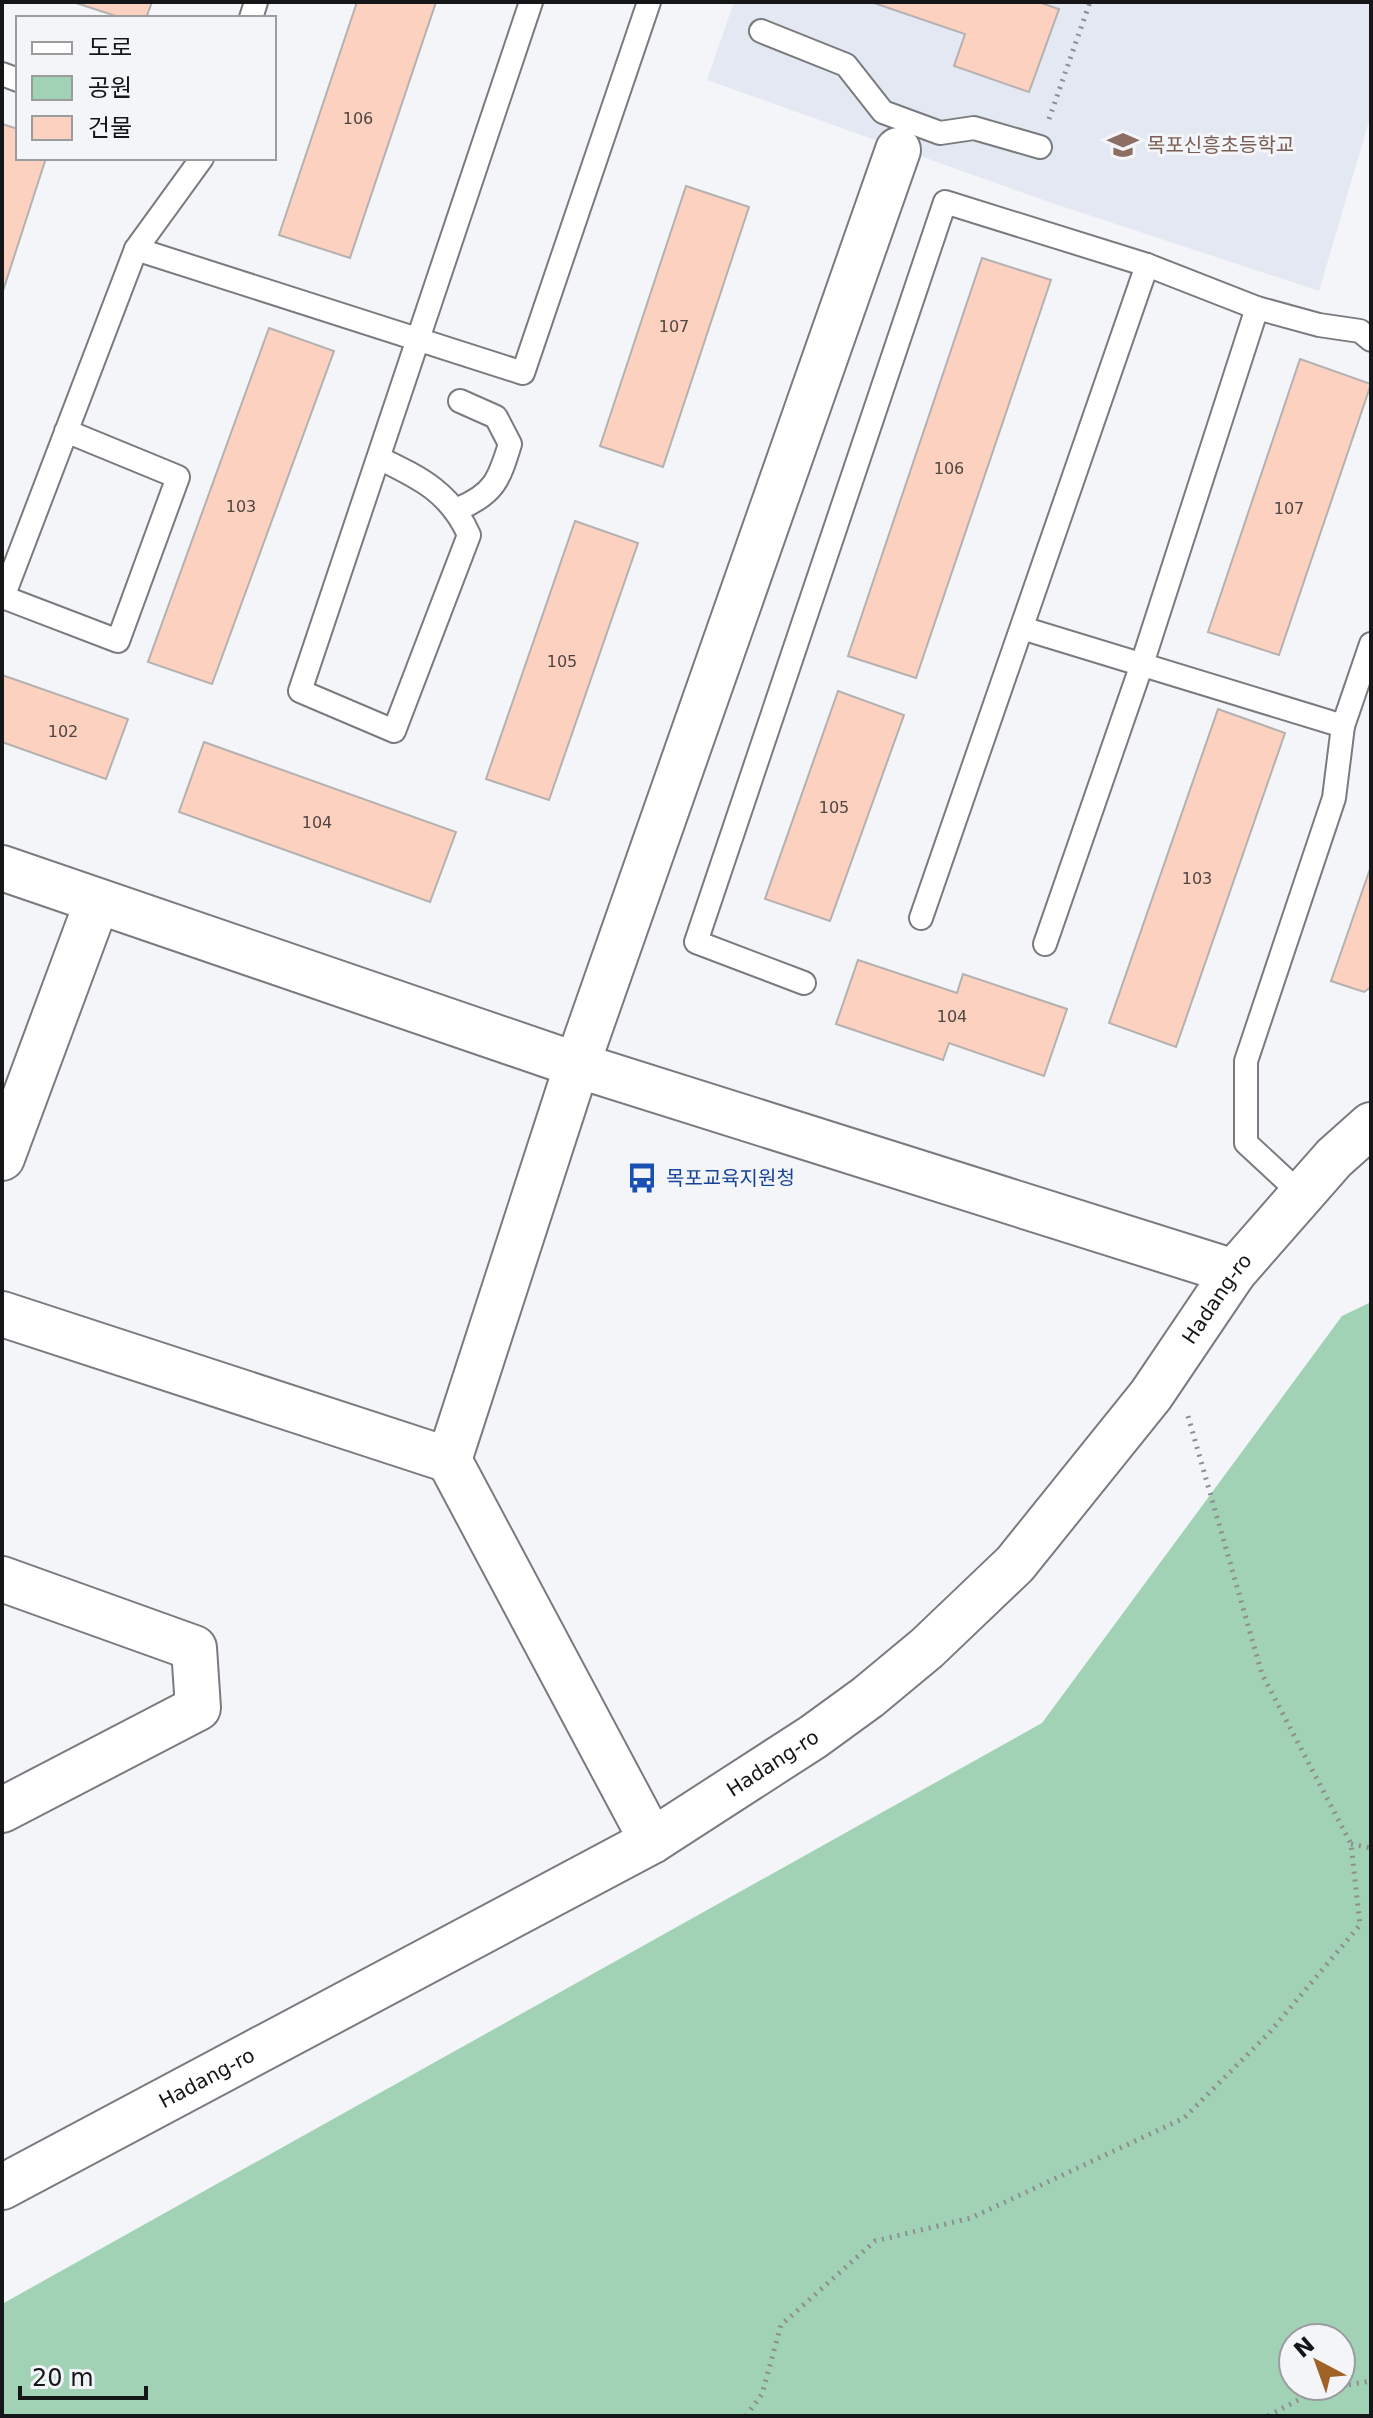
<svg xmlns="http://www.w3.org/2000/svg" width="1373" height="2418" viewBox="0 0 1373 2418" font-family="'DejaVu Sans','Noto Sans KR',sans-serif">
<rect width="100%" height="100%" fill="#f3f5f8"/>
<!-- built -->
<polygon fill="#e3e8f2" points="734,2 1371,2 1371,114 1319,291 1052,203 707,80"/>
<!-- green -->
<path fill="#a2d2b5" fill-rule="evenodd" d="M 1371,1302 L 1371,2416 L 2,2416 L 2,2304 L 1042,1723 L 1342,1316 ZM 1293,2338 L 1341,2338 L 1341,2386 L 1293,2386 Z"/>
<!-- building -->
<g fill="#fcd1c0" stroke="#b4b1b0" stroke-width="2">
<polygon points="73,2 152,2 146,18 122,18"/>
<polygon points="357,2 436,2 350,258 279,235"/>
<polygon points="871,2 1038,2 1059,9 1029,92 954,66 965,34"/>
<polygon points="2,124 18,129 18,158 46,158 2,294"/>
<polygon points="686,186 749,207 663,467 600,446"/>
<polygon points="982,258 1051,280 916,678 848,656"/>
<polygon points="269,328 334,351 212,684 148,662"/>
<polygon points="1300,359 1371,384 1279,655 1208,632"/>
<polygon points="575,521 638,543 549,800 486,779"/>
<polygon points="2,675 128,719 106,779 2,742"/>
<polygon points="838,691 904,715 830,921 765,899"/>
<polygon points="1218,709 1285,733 1176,1047 1109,1023"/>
<polygon points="204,742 456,832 430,902 179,812"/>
<polygon points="1371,866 1371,987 1364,992 1331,981"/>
<polygon points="858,960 957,993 963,974 1067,1009 1044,1076 949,1043 943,1060 836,1024"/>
</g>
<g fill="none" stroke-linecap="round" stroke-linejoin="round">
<!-- service casing -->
<g stroke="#7a7b7e" stroke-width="26">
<g id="service">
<polyline points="251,18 256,2"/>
<polyline points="761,31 846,65 883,112 940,133 974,128 1040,147"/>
<polyline points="2,74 18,80"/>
<polyline points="136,249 523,373 649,2"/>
<polyline points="66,431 178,477 118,641 3,597 136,249 202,158"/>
<path d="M 379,458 C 420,478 450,492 469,535 L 394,731 L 300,691 L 531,2"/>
<path d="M 458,509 C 494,494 499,480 510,444 L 496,417 L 460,401"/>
<polyline points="1022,628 1343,726"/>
<polyline points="921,918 1147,265"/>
<polyline points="1045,944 1142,664 1257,308"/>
<polyline points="804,983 696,942 945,202 1147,265 1257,308 1319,325 1360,331 1371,340"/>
<polyline points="1301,1194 1246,1143 1246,1061 1334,798 1343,726 1371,644"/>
</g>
</g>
<!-- minor casing -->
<g stroke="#7a7b7e" stroke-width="48">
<g id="minor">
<polyline points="2,1158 97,902"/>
<polyline points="2,1314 449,1460"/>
<polyline points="2,1579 194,1648 198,1708 2,1810"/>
<polyline points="652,1841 449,1460 577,1065 898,150"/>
</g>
</g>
<!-- tertiary casing -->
<g stroke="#7a7b7e" stroke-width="48">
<g id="tertiary">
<polyline points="2,868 577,1065 1234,1272"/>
<path id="s1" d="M 2,2187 L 652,1841 L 813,1737 L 868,1697 L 927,1648 L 1015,1564 L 1151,1395 L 1234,1272 L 1334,1158 L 1371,1125"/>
</g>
</g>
<!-- path -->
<g stroke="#8c8e90" stroke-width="5" stroke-dasharray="2 6" stroke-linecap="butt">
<polyline points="1049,119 1090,2"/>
<polyline points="1351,1844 1371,1848"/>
<polyline points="1341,2386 1371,2381"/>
<polyline points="746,2416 762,2394 781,2325 875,2241 971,2218 1184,2118 1269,2033 1360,1925 1351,1844 1262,1674 1188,1416"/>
<polyline points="1268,2416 1319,2389 1341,2386"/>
</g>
<!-- service -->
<use href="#service" stroke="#fff" stroke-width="22"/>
<!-- minor -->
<use href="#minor" stroke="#fff" stroke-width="44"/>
<!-- tertiary -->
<use href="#tertiary" stroke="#fff" stroke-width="44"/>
</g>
<!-- icons -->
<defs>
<g id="school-bare" transform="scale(2.4)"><path d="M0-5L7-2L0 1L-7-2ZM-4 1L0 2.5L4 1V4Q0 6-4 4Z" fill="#8d6e63" stroke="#f3f5f8" stroke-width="2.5" paint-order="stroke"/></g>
<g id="bus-bare" transform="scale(2.4)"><path d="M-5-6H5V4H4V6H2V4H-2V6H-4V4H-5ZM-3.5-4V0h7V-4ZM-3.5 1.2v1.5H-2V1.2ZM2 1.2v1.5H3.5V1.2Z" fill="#1a4fb4" stroke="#f3f5f8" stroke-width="2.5" paint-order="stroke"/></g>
</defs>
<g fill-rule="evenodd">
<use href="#school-bare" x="1123" y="145"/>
<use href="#bus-bare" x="642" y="1178"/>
</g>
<g text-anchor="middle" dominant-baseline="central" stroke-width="6" stroke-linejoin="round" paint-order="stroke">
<!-- number labels -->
<g font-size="16" fill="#4f4541">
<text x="358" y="118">106</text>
<text x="674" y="326">107</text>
<text x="949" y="468">106</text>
<text x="241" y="506">103</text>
<text x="1289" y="508">107</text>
<text x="562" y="661">105</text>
<text x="63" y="731">102</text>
<text x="834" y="807">105</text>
<text x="317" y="822">104</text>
<text x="1197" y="878">103</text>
<text x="952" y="1016">104</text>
</g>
<!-- education labels -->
<g font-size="20" fill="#785e54" stroke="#f3f5f8" text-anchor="start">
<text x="1147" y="145">목포신흥초등학교</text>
</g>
<!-- transit labels -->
<g font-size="20" fill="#164399" stroke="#f3f5f8" text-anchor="start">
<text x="666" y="1178">목포교육지원청</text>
</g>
<!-- street labels -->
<g font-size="20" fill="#151617" stroke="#f3f5f8">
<text stroke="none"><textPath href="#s1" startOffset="1528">Hadang-ro</textPath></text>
<text stroke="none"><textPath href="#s1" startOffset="880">Hadang-ro</textPath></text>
<text stroke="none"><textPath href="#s1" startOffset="232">Hadang-ro</textPath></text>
</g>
</g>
<!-- border -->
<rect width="1373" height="2418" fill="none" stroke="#151617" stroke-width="8"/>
<!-- legend -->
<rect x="16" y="16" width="260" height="144" fill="#f3f5f8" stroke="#9a9c9e" stroke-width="2"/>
<rect x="32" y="42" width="40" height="12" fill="#ffffff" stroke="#9a9c9e" stroke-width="2"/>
<text x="88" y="56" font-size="24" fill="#151617">도로</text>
<rect x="32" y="76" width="40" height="24" fill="#a2d2b5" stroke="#9a9c9e" stroke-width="2"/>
<text x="88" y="96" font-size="24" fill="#151617">공원</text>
<rect x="32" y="116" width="40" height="24" fill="#fcd1c0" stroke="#9a9c9e" stroke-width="2"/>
<text x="88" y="136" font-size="24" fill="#151617">건물</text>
<!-- north arrow -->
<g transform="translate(1317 2362) rotate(319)"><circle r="38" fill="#f3f5f8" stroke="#9a9c9e" stroke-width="2"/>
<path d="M0-6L14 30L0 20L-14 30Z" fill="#a06227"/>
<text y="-12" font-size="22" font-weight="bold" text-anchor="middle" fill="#151617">N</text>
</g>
<!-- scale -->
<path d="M20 2386v12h126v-12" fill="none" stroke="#151617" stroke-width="4"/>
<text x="32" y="2386" font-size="24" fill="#151617" stroke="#f3f5f8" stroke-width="6" paint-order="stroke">20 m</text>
</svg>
